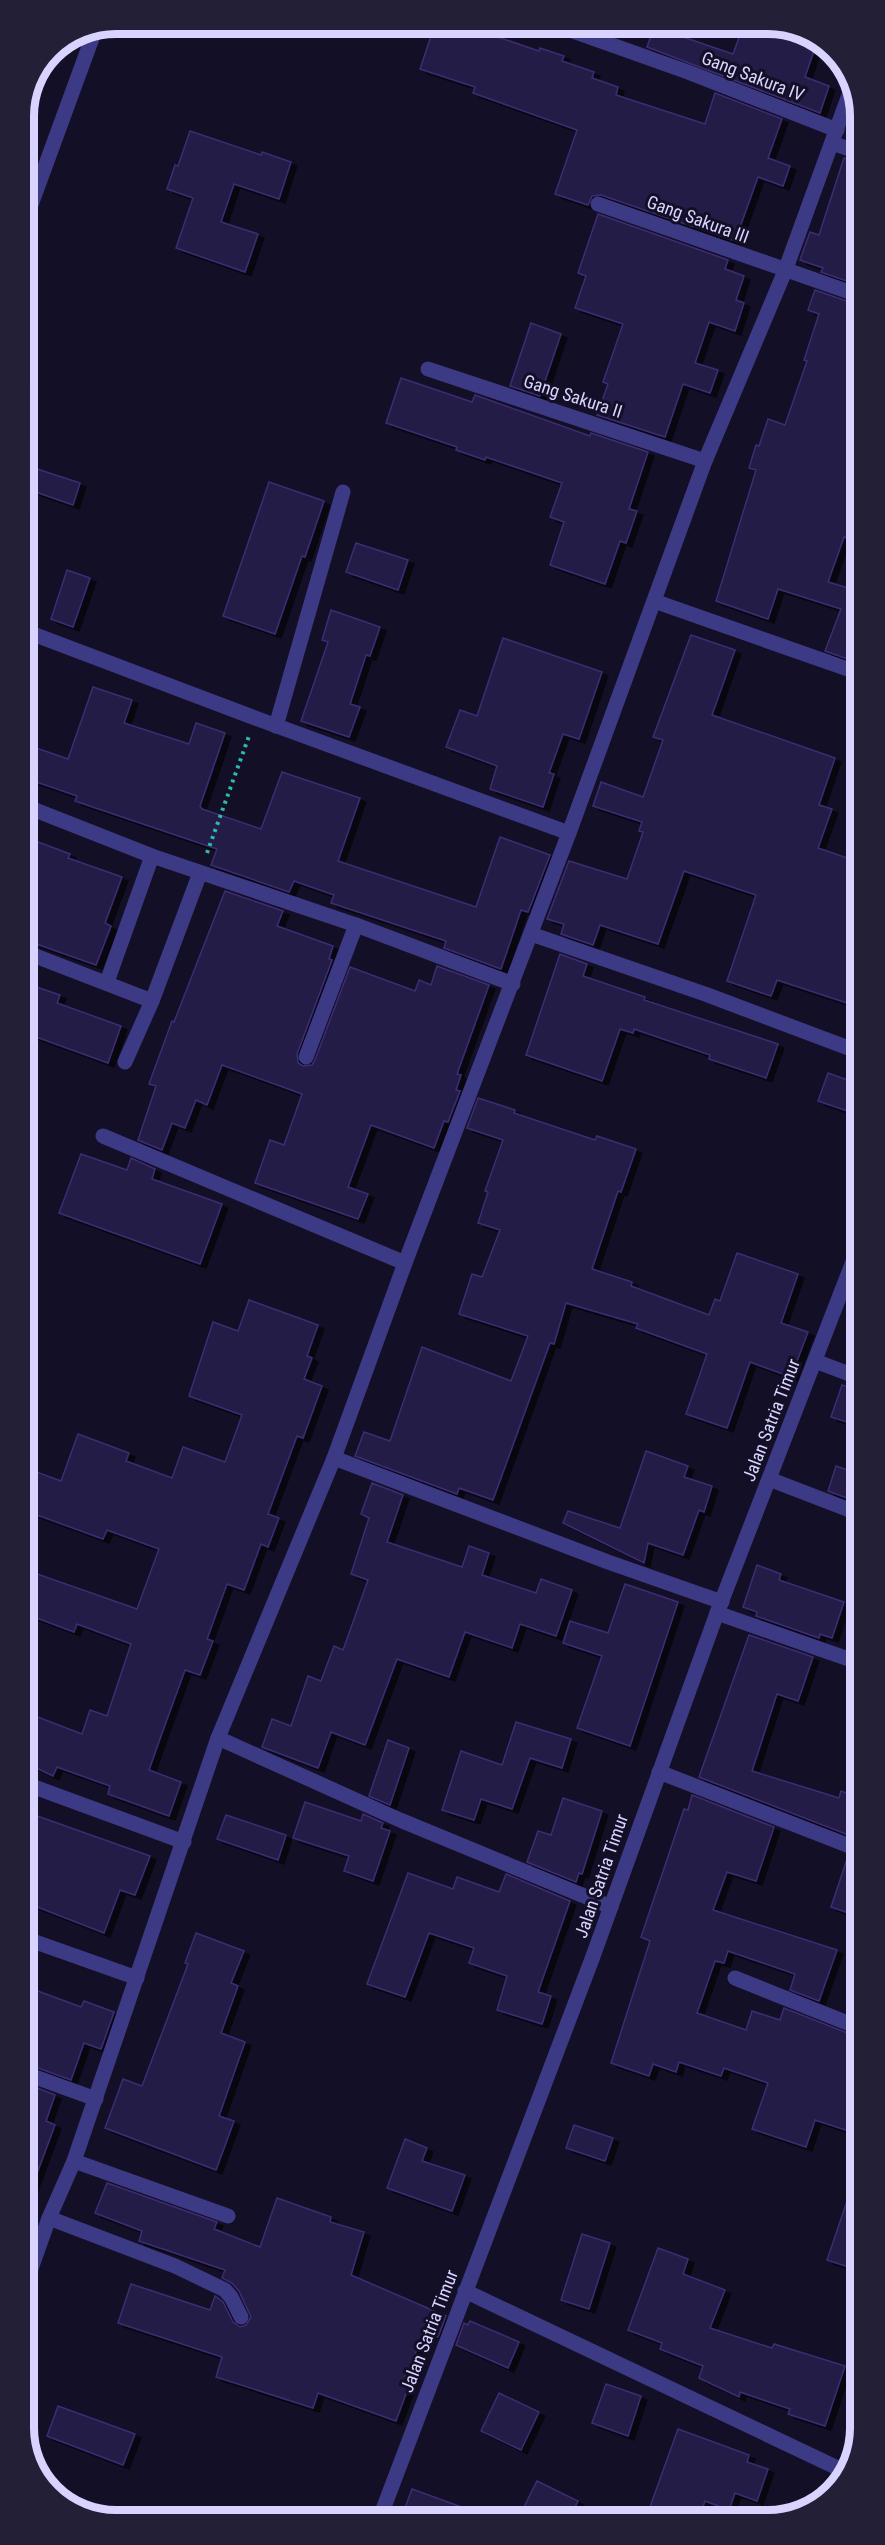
<svg xmlns="http://www.w3.org/2000/svg" width="885" height="2545" viewBox="0 0 885 2545" font-family="'Roboto Condensed',sans-serif">
<defs>
<filter id="shadow"><feDropShadow dx="6" dy="4" stdDeviation="0" flood-color="#0009"/></filter>
</defs>
<rect width="100%" height="100%" fill="#130f26"/>
<!-- building -->
<g fill="#241b47" stroke="#3b2d73" stroke-width="1.5" filter="url(#shadow)">
<polygon points="435,24 475,24 474,29 539,51 540,48 564,56 562,61 594,72 592,78 618,87 616,95 705,124 715,93 782,119 768,158 790,166 783,186 758,177 735,241 601,195 592,196 588,205 555,194 577,130 473,93 475,87 420,69"/>
<polygon points="655,24 687,24 683,37 733,54 744,24 766,24 817,42 805,77 829,86 820,113 647,47"/>
<polygon points="854,128 858,129 858,142 850,139"/>
<polygon points="190,131 261,155 262,152 291,162 279,199 234,184 221,222 258,234 245,272 176,248 193,198 167,189 175,165 178,166"/>
<polygon points="844,158 858,162 858,285 821,272 823,268 800,260 810,232 819,235"/>
<polygon points="598,214 728,260 725,269 744,276 736,300 744,303 735,331 709,322 695,363 718,370 710,393 683,384 665,437 597,415 608,384 603,382 623,324 575,308 586,276 578,273"/>
<polygon points="815,290 858,305 858,542 844,537 828,582 848,588 856,567 858,567 859,663 825,651 841,609 778,589 768,619 716,601 756,470 749,468 756,445 759,446 768,419 785,425 807,361 804,360 819,314 808,310"/>
<polygon points="531,323 561,334 540,396 510,386"/>
<polygon points="401,378 472,402 475,395 590,436 591,433 648,452 629,509 637,511 626,543 620,541 605,584 550,565 564,522 550,517 562,483 486,457 485,460 456,450 457,447 386,423"/>
<polygon points="37,469 80,483 73,505 30,490"/>
<polygon points="269,482 324,501 305,557 302,556 275,634 223,616"/>
<polygon points="356,543 408,560 398,590 346,572"/>
<polygon points="67,570 90,578 73,627 51,619"/>
<polygon points="331,610 380,627 370,656 366,655 350,704 360,707 349,737 301,721 328,642 322,640"/>
<polygon points="691,635 735,650 712,715 835,758 819,805 832,809 818,848 859,862 859,1007 777,980 771,996 727,981 756,895 684,871 658,944 600,925 593,945 561,934 564,924 547,919 569,861 627,879 643,832 639,831 642,822 593,806 601,782 643,797 663,740 653,737"/>
<polygon points="503,638 602,672 579,739 563,734 549,773 554,774 543,807 490,789 497,766 446,747 460,710 477,716"/>
<polygon points="93,687 132,700 124,723 189,744 196,723 225,733 200,806 202,809 261,829 282,772 360,798 338,861 476,907 500,837 550,855 528,912 521,910 501,969 444,948 446,941 331,903 334,895 294,881 289,892 211,865 217,849 75,801 77,796 25,778 25,744 68,759"/>
<polygon points="25,837 70,854 68,858 122,877 105,923 111,926 96,965 25,940"/>
<polygon points="225,891 283,911 277,926 333,946 329,959 332,960 297,1054 298,1063 303,1066 312,1065 315,1060 350,967 415,991 419,980 431,985 437,966 489,985 457,1074 461,1075 456,1090 460,1091 448,1122 444,1121 434,1148 371,1125 348,1187 368,1194 358,1219 255,1183 270,1140 284,1145 302,1094 222,1065 207,1105 196,1100 185,1128 172,1123 162,1150 138,1140 156,1086 149,1084 172,1021 174,1022"/>
<polygon points="560,954 587,964 583,976 645,997 644,1000 778,1044 766,1078 709,1059 710,1055 634,1029 633,1033 620,1029 602,1081 526,1055"/>
<polygon points="25,983 60,995 57,1003 121,1026 108,1063 25,1033"/>
<polygon points="828,1073 859,1084 859,1115 818,1101"/>
<polygon points="478,1098 515,1110 514,1113 595,1140 597,1136 636,1149 621,1192 618,1191 592,1269 632,1282 631,1286 709,1315 715,1299 720,1301 737,1253 798,1274 781,1323 808,1332 791,1377 750,1362 727,1428 686,1414 707,1354 636,1328 638,1324 566,1303 554,1344 550,1343 493,1500 459,1488 457,1494 355,1456 364,1432 390,1441 422,1347 511,1381 528,1336 459,1314 472,1274 482,1277 500,1230 478,1223 488,1192 485,1191 503,1140 467,1128"/>
<polygon points="81,1154 127,1170 131,1158 155,1169 152,1179 222,1204 200,1264 59,1213"/>
<polygon points="249,1300 318,1325 307,1356 312,1358 304,1379 322,1386 303,1438 297,1436 268,1514 279,1518 268,1547 261,1544 244,1590 227,1584 207,1639 213,1641 200,1675 185,1670 161,1736 149,1770 181,1782 169,1816 108,1794 110,1786 57,1767 53,1776 26,1763 26,1722 33,1724 35,1716 82,1734 90,1710 107,1716 131,1644 77,1624 74,1632 26,1614 26,1570 137,1609 159,1549 107,1530 103,1539 26,1511 26,1468 61,1481 78,1434 129,1453 126,1461 172,1478 183,1447 225,1462 242,1415 189,1396 213,1322 238,1331"/>
<polygon points="842,1385 860,1391 860,1426 831,1417"/>
<polygon points="646,1451 688,1466 684,1477 712,1486 704,1512 699,1510 683,1555 648,1543 644,1563 563,1523 568,1511 620,1528"/>
<polygon points="836,1466 860,1474 860,1503 828,1491"/>
<polygon points="372,1483 403,1495 387,1542 462,1567 469,1546 489,1553 482,1575 536,1593 541,1579 572,1590 556,1636 520,1624 512,1648 465,1632 449,1677 397,1659 365,1745 331,1732 318,1768 262,1747 272,1719 291,1726 308,1676 321,1681 334,1646 343,1650 368,1580 351,1574 369,1518 361,1514"/>
<polygon points="757,1565 781,1574 779,1580 844,1602 832,1638 820,1634 819,1638 756,1616 757,1612 743,1607"/>
<polygon points="625,1584 678,1602 630,1746 577,1728 602,1656 563,1643 570,1621 608,1633"/>
<polygon points="749,1635 813,1657 798,1701 777,1694 752,1771 839,1798 841,1791 860,1798 860,1808 851,1836 699,1777"/>
<polygon points="516,1722 571,1739 562,1768 530,1758 512,1809 481,1799 474,1820 442,1810 461,1751 502,1765"/>
<polygon points="388,1740 409,1748 390,1805 369,1796"/>
<polygon points="692,1795 774,1827 756,1881 727,1872 713,1910 837,1950 819,2001 790,1990 795,1974 728,1951 724,1963 715,1961 697,2013 746,2030 752,2011 780,2020 784,2008 860,2038 861,2135 815,2120 806,2147 752,2129 768,2083 724,2068 721,2076 679,2062 676,2072 653,2064 649,2076 611,2063 650,1941 641,1937 684,1809 688,1810"/>
<polygon points="563,1798 602,1811 582,1874 579,1873 576,1882 527,1862 538,1831 551,1835"/>
<polygon points="305,1802 361,1821 363,1814 383,1823 381,1828 390,1831 373,1881 344,1871 349,1856 293,1838"/>
<polygon points="26,1812 150,1856 135,1895 120,1890 104,1933 27,1903"/>
<polygon points="226,1815 286,1835 278,1860 217,1839"/>
<polygon points="848,1856 860,1860 860,1917 831,1907"/>
<polygon points="408,1873 453,1889 457,1877 499,1892 506,1874 570,1901 538,1992 551,1996 542,2024 497,2010 507,1976 469,1963 474,1948 429,1933 405,1997 367,1984"/>
<polygon points="196,1933 244,1951 231,1983 238,1986 221,2033 245,2042 219,2116 234,2121 216,2170 105,2128 123,2079 142,2086 188,1964 185,1963"/>
<polygon points="27,1987 81,2007 84,2001 114,2012 101,2049 84,2043 71,2080 27,2064"/>
<polygon points="27,2084 55,2095 46,2121 55,2125 29,2195 27,2195"/>
<polygon points="574,2125 613,2138 605,2161 566,2148"/>
<polygon points="405,2139 427,2148 422,2161 465,2175 452,2211 387,2188"/>
<polygon points="857,2172 861,2172 861,2271 827,2260"/>
<polygon points="107,2183 217,2222 214,2229 260,2247 277,2198 331,2217 330,2222 364,2232 351,2275 446,2316 438,2337 425,2331 405,2377 411,2380 396,2421 318,2393 313,2408 216,2377 222,2357 118,2323 131,2284 210,2310 215,2296 223,2302 233,2322 240,2327 246,2325 251,2317 239,2291 232,2283 222,2278 225,2270 139,2241 142,2231 95,2213"/>
<polygon points="582,2234 610,2243 589,2309 561,2300"/>
<polygon points="658,2248 688,2259 683,2274 725,2290 710,2328 772,2348 774,2344 845,2366 825,2426 788,2414 790,2409 740,2392 739,2397 699,2378 703,2366 660,2349 662,2343 628,2330"/>
<polygon points="470,2321 519,2342 508,2368 456,2345 464,2323 468,2325"/>
<polygon points="606,2384 641,2396 628,2436 592,2423"/>
<polygon points="499,2393 539,2412 521,2450 481,2431"/>
<polygon points="58,2406 135,2434 123,2465 47,2436"/>
<polygon points="678,2429 749,2455 747,2462 768,2469 757,2501 735,2493 729,2510 705,2501 699,2517 672,2508 669,2518 646,2518"/>
<polygon points="537,2481 578,2501 569,2519 518,2519"/>
<polygon points="412,2489 489,2517 488,2519 401,2519"/>
</g>
<g fill="none" stroke-linecap="round" stroke-linejoin="round">
<!-- path -->
<polyline stroke="#2fb8b0" stroke-width="4" stroke-dasharray="3 4.5" stroke-linecap="butt" points="207,853 249,736"/>
<!-- minor -->
<g stroke="#3d3a85" stroke-width="15">
<polyline points="553,24 688,72 837,130"/>
<polyline points="832,143 858,152"/>
<polyline points="598,204 858,295"/>
<polyline points="24,224 94,33"/>
<polyline points="428,369 705,461"/>
<polyline points="654,601 859,673"/>
<polyline points="25,631 255,718 569,833"/>
<polyline points="276,726 343,492"/>
<polyline points="25,806 152,856 356,925 513,984"/>
<polyline points="531,934 705,994 859,1052"/>
<polyline points="25,952 152,1001"/>
<polyline points="107,982 152,856"/>
<polyline points="306,1057 356,925"/>
<polyline points="125,1062 152,1001 200,873"/>
<polyline points="103,1136 405,1263"/>
<polyline points="815,1361 860,1378"/>
<polyline points="334,1458 608,1562 722,1602"/>
<polyline points="769,1479 860,1514"/>
<polyline points="717,1613 860,1663"/>
<polyline points="218,1738 400,1820 611,1907"/>
<polyline points="659,1772 860,1850"/>
<polyline points="26,1784 184,1842"/>
<polyline points="27,1939 137,1978"/>
<polyline points="735,1978 860,2028"/>
<polyline points="27,2074 96,2099"/>
<polyline points="74,2161 228,2216"/>
<polyline points="49,2218 175,2266 225,2290 231,2297 241,2317"/>
<polyline points="27,2280 49,2218 74,2161 218,1738 334,1458 405,1263 569,833 705,461 785,271 853,84"/>
<polyline points="465,2291 846,2472"/>
<polyline points="379,2520 592,1959 717,1613 859,1246"/>
</g>
</g>
<g text-anchor="middle" dominant-baseline="central" stroke-width="6" stroke-linejoin="round" paint-order="stroke">
<!-- street labels -->
<g font-size="18" fill="#d9d4ff" stroke="#130f26">
<text transform="translate(753 76) rotate(21)">Gang Sakura IV</text>
<text transform="translate(698 219) rotate(20)">Gang Sakura III</text>
<text transform="translate(573 396) rotate(18)">Gang Sakura II</text>
<text transform="translate(771 1420) rotate(-69)">Jalan Satria Timur</text>
<text transform="translate(601 1876) rotate(-71)">Jalan Satria Timur</text>
<text transform="translate(429 2331) rotate(-69)">Jalan Satria Timur</text>
</g>
</g>
<!-- crop -->
<path d="M0 0H885V2545H0ZM116 34H768A82 82 0 0 1 850 116V2428A82 82 0 0 1 768 2510H116A82 82 0 0 1 34 2428V116A82 82 0 0 1 116 34Z" fill="#231f37" fill-rule="evenodd"/>
<path fill="none" stroke="#d9d4ff" stroke-width="8" d="M116 34H768A82 82 0 0 1 850 116V2428A82 82 0 0 1 768 2510H116A82 82 0 0 1 34 2428V116A82 82 0 0 1 116 34Z"/>
</svg>
